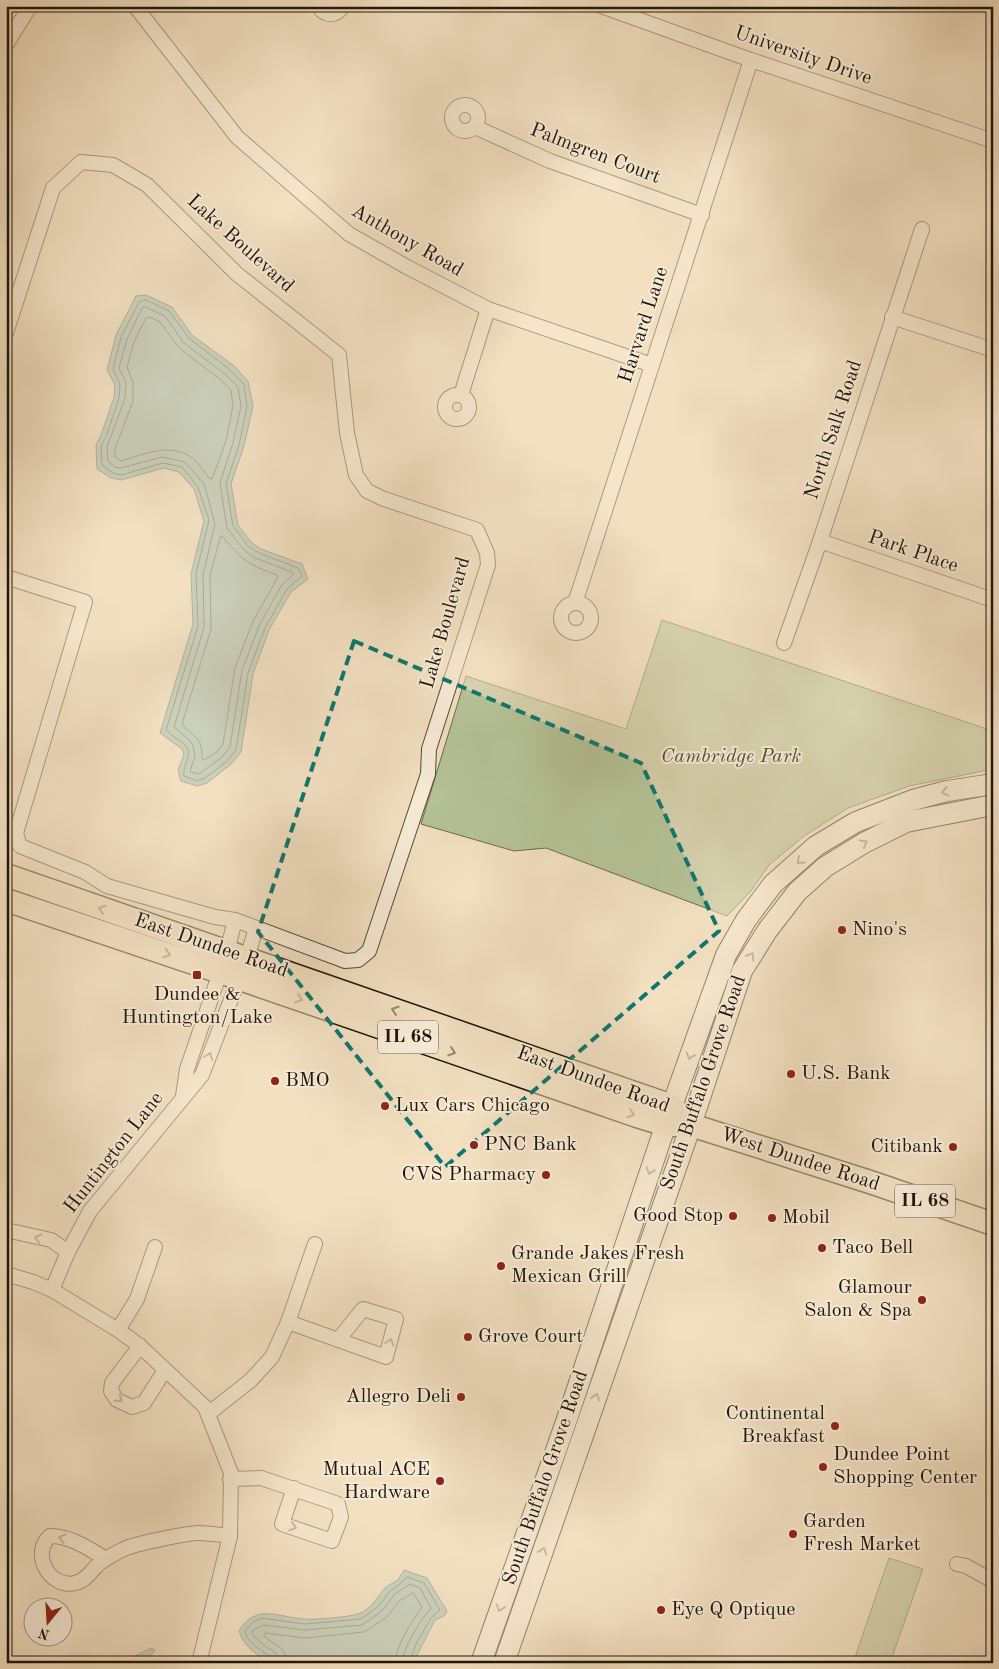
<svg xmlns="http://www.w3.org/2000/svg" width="999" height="1669" viewBox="0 0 999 1669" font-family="'Old Standard TT',serif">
<rect width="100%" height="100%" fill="#f2e0c1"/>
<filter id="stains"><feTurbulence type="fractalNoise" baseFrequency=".004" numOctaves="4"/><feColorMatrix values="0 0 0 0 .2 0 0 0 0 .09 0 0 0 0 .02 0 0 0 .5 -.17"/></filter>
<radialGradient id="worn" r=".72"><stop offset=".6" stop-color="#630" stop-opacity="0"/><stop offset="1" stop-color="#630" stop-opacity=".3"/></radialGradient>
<!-- green -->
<g fill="#b5c397" stroke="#6a6c50">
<polygon points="662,620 993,731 993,769 909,786 848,808 804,836 769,865 751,891 727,916 546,848 514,851 421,824 466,676 626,729"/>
<polygon points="889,1558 923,1569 890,1663 853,1663"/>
</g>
<!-- water -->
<g fill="#9bbdb4" stroke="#6a7a6f">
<polygon points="146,295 172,307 192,335 234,366 248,381 253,406 244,446 231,484 238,525 252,543 261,549 302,564 308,579 291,592 269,630 253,674 241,752 230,765 207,783 197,786 181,781 178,770 184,755 182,749 160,733 193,624 191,574 204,521 194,489 179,472 164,468 121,480 111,478 97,469 96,445 101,435 114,397 115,385 107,370 116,335 136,296"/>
<path d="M 404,1570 L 427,1578 L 447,1611 L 444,1616 L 435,1620 L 413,1663 L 277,1663 C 260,1660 244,1647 239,1631 C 256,1603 278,1617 304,1619 C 314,1620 349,1617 358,1614 C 371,1610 377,1597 385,1588 C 389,1584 394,1583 398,1580 C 400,1577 402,1573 404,1570 Z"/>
<polygon points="151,1648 155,1650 144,1663 115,1663 127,1660"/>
</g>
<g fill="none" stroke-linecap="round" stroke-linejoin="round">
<!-- shore -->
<g stroke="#5e695e" stroke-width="1">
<path d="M 146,300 L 169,311 L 189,338 L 230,370 L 244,384 L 247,407 L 239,445 L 226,484 L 233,526 L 248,546 L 259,553 L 298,568 L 302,576 L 287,589 L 265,628 L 248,673 L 236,750 L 226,762 L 205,778 L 197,781 L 184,776 C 182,765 194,754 185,745 C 180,739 171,736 166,730 L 198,626 L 196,574 L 209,520 L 198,487 L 182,467 L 163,463 L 121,475 L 113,473 L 102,465 L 101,446 L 106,437 L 119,398 L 120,384 L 113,369 L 121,337 L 139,302 Z"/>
<polygon points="145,307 165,316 184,343 226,375 238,387 241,406 233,443 220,483 227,528 244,550 255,558 292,572 294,574 281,586 260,624 242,670 230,747 222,757 202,772 197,774 190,771 195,756 193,745 189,740 174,727 204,627 203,575 215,524 204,484 185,462 162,457 121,468 115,467 108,461 107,447 125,398 126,383 119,368 127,339 142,308"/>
<path d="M 149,317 L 160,322 L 179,348 L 221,380 L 231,390 L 233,406 L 226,441 L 212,479 L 209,478 C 204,471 198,462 191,457 C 170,442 142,455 121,461 L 115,457 L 115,449 L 133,401 L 133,383 L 127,367 L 134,342 L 146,318 Z"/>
<path d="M 221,536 L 223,537 C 243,561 247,564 277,575 L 278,577 L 253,621 L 235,668 L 223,744 L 217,752 L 204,760 L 202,759 C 203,735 193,739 182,724 L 211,629 L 210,576 Z"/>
<path d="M 273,1663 L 271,1657 C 261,1650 247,1643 245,1631 L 253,1622 L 261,1618 L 305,1624 L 361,1619 L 379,1606 L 390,1591 L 401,1583 L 407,1577 L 424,1583 L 440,1610 L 431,1618 L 417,1642 L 409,1663"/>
<path d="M 279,1663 L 276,1653 L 262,1644 L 252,1634 L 252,1631 L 263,1625 L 305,1630 L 362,1625 L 382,1611 L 394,1595 L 410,1584 L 420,1588 L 431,1608 C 421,1619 403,1648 402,1663"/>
<path d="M 287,1663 L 286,1656 L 282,1649 L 266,1638 L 264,1635 L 265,1633 L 305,1638 L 364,1632 L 387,1617 L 399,1601 L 413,1593 L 422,1607 C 412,1621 396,1646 395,1663"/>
</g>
<!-- street casing -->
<g stroke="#544836" stroke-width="16">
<g id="street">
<polyline points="135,6 237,137 349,234 407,267 488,309 652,365"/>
<path d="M 318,6 C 325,17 336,17 343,6"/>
<polyline points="601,6 751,60 993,141"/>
<polyline points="6,45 30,6"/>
<circle cx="465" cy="118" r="13"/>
<polyline points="475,127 550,161 702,215"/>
<polyline points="892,317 993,350"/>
<polyline points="6,333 53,188 81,162 113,165 147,185 237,274 339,355 347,433 356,475 367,491 384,499 477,530 487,553 488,565 429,749 428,774 369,951 358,960 345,961 235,920 215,917 107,886 85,872 20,846 16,833 85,602 6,577"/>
<circle cx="457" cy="407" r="12"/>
<polyline points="461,395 488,309"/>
<polyline points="820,541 993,600"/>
<polyline points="575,603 751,60"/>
<circle cx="576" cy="618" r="15"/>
<polyline points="784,643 820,541 922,229"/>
<polyline points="183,1096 187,1069 227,952 235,920"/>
<polyline points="6,1230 51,1240 68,1252"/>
<polyline points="6,1274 33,1282 52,1290 118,1330 140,1346 205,1407 231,1473 230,1536 199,1663"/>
<polyline points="52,1290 68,1252 90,1211 202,1075 247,958 256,928"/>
<polyline points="288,1322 386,1357 396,1319 363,1309 338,1340"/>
<polyline points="118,1330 137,1299 155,1247"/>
<polyline points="140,1346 112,1383 111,1391 117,1400 132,1407 144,1403 165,1370"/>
<polyline points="208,1414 251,1380 272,1357 288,1322 315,1244"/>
<polyline points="230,1479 261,1478 338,1504 341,1517 332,1541 282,1524 294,1488"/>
<path d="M 106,1559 C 89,1549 71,1536 50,1536 C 30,1554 50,1589 75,1583 C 89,1580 93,1566 104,1560 C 111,1556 117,1552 124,1549 C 134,1544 188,1533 199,1533 C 209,1533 219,1535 230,1536"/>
<polyline points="957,1564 966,1566 993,1581"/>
</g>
</g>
<!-- secondary casing -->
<g stroke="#201508" stroke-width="22">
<g id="secondary">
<polyline points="481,1663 567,1419 672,1106 726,955 746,920 773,884 816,846 856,822 913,800 947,791 993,784"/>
<polyline points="504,1663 691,1125 742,971 767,931 797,892 825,867 864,843 906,822 993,805"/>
</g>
</g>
<!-- primary casing -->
<g stroke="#201508" stroke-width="25">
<g id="primary">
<polyline points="6,875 672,1106 691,1125"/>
<polyline points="6,900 220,972 637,1116 666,1125 691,1125 870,1182 993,1224"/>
</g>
</g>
<!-- street -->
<use href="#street" stroke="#f7ebd7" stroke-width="14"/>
<!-- secondary -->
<use href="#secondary" stroke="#f7ebd7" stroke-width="20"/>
<!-- primary -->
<use href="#primary" stroke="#f2e0c1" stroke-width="22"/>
</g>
<!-- one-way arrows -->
<defs><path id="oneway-chevron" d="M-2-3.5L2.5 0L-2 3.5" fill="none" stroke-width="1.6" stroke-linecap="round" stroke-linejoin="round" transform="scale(1.25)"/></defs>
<g stroke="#968b7a">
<use href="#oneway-chevron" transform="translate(945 792) rotate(167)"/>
<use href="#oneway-chevron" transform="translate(864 843) rotate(-29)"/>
<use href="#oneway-chevron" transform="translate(800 861) rotate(138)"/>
<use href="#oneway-chevron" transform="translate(751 956) rotate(-57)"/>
<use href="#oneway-chevron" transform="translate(209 1056) rotate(-69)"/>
<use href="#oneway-chevron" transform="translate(690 1056) rotate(109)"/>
<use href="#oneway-chevron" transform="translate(650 1171) rotate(109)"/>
<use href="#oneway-chevron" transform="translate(38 1238) rotate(-167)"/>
<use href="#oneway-chevron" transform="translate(390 1342) rotate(-74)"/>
<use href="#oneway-chevron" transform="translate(596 1397) rotate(-71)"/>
<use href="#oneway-chevron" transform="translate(119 1399) rotate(40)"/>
<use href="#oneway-chevron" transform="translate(293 1527) rotate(19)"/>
<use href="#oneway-chevron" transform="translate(62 1538) rotate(-166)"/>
<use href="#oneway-chevron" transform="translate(543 1551) rotate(-71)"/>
<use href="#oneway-chevron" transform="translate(500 1608) rotate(109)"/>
</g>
<g stroke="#94856e">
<use href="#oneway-chevron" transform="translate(102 909) rotate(-161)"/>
<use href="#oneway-chevron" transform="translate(167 954) rotate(18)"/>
<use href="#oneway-chevron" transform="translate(299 999) rotate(19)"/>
<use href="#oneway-chevron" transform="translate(395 1010) rotate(-161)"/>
<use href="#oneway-chevron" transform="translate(452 1052) rotate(19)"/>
<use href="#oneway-chevron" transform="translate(631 1114) rotate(19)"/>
</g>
<!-- marked area -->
<path d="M0 0H999V1669H0ZM 354,641 L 641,763 L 719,931 L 445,1167 L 258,932 Z" fill="#f2e0c1" fill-opacity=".55" fill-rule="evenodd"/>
<path fill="none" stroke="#0f766e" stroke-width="4" stroke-dasharray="10 6" stroke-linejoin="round" d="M 354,641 L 641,763 L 719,931 L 445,1167 L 258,932 Z"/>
<!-- markers -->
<g fill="#8f2418" stroke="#f7ebd7" stroke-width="2">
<circle cx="842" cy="930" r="5"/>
<rect x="192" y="970" width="10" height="10" rx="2.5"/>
<circle cx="791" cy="1074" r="5"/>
<circle cx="275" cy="1081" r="5"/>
<circle cx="385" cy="1106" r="5"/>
<circle cx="474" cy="1145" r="5"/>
<circle cx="953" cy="1147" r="5"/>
<circle cx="546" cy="1175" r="5"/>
<circle cx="733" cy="1216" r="5"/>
<circle cx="772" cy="1218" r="5"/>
<circle cx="822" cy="1248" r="5"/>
<circle cx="501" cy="1266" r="5"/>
<circle cx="922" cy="1300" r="5"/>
<circle cx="468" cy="1337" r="5"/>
<circle cx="461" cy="1397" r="5"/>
<circle cx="835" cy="1426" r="5"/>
<circle cx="823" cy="1467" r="5"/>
<circle cx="440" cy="1481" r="5"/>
<circle cx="793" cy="1534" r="5"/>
<circle cx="661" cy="1610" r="5"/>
</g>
<g text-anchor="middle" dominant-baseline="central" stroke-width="4" stroke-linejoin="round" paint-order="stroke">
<!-- shield labels -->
<g fill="#f7ebd7" stroke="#605546" stroke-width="1">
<rect x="378" y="1020.5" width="60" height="33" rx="4"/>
<rect x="895" y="1184.5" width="60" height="33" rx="4"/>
</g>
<g font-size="19" font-weight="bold" fill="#201508">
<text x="408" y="1037">IL 68</text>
<text x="925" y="1201">IL 68</text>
</g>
<!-- street labels -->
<g font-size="20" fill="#201508" stroke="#f7ebd7">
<text transform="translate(803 56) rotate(19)">University Drive</text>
<text transform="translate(595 154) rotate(21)">Palmgren Court</text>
<text transform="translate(407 241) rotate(30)">Anthony Road</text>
<text transform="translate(240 244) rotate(42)">Lake Boulevard</text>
<text transform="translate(644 325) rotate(-72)">Harvard Lane</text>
<text transform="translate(834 430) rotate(-72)">North Salk Road</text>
<text transform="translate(913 552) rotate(19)">Park Place</text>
<text transform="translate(446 623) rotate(-74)">Lake Boulevard</text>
<text transform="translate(211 946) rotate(19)">East Dundee Road</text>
<text transform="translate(593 1080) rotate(20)">East Dundee Road</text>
<text transform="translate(704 1083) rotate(-71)">South Buffalo Grove Road</text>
<text transform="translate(114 1153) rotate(-52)">Huntington Lane</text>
<text transform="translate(800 1160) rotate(18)">West Dundee Road</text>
<text transform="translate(546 1478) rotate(-71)">South Buffalo Grove Road</text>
</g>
<!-- park labels -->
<g font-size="20" font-style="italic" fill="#54523a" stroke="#f7ebd7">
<text x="731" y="757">Cambridge Park</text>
</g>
<!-- poi labels -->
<g font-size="20" fill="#201508" stroke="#f7ebd7" text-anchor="start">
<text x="852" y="930">Nino's</text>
<text x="197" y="995" text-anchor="middle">Dundee &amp;<tspan x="197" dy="23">Huntington/Lake</tspan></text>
<text x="801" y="1074">U.S. Bank</text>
<text x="285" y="1081">BMO</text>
<text x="395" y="1106">Lux Cars Chicago</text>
<text x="484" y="1145">PNC Bank</text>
<text x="943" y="1147" text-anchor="end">Citibank</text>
<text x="536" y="1175" text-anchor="end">CVS Pharmacy</text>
<text x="723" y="1216" text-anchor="end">Good Stop</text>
<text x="782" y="1218">Mobil</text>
<text x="832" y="1248">Taco Bell</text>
<text x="511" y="1254">Grande Jakes Fresh<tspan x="511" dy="23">Mexican Grill</tspan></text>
<text x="912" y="1288" text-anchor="end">Glamour<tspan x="912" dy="23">Salon &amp; Spa</tspan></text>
<text x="478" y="1337">Grove Court</text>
<text x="451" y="1397" text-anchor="end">Allegro Deli</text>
<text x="825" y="1414" text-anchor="end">Continental<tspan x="825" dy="23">Breakfast</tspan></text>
<text x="833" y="1455">Dundee Point<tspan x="833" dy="23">Shopping Center</tspan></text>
<text x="430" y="1470" text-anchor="end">Mutual ACE<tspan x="430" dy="23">Hardware</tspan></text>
<text x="803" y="1522">Garden<tspan x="803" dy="23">Fresh Market</tspan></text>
<text x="671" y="1610">Eye Q Optique</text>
</g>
</g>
<!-- margin -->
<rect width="999" height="1669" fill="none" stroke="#f2e0c1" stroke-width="25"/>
<rect x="8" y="8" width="984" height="1654" fill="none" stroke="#201508" stroke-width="2.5"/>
<rect x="12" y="12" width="974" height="1644" fill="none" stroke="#201508"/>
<!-- north arrow -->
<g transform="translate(48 1622) rotate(198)"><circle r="24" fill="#f7ebd7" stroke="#a19584"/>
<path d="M0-4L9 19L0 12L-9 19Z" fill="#8f2418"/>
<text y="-8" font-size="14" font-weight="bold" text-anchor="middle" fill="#201508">N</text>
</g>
<rect width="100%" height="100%" filter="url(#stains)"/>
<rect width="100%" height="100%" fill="url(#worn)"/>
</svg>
